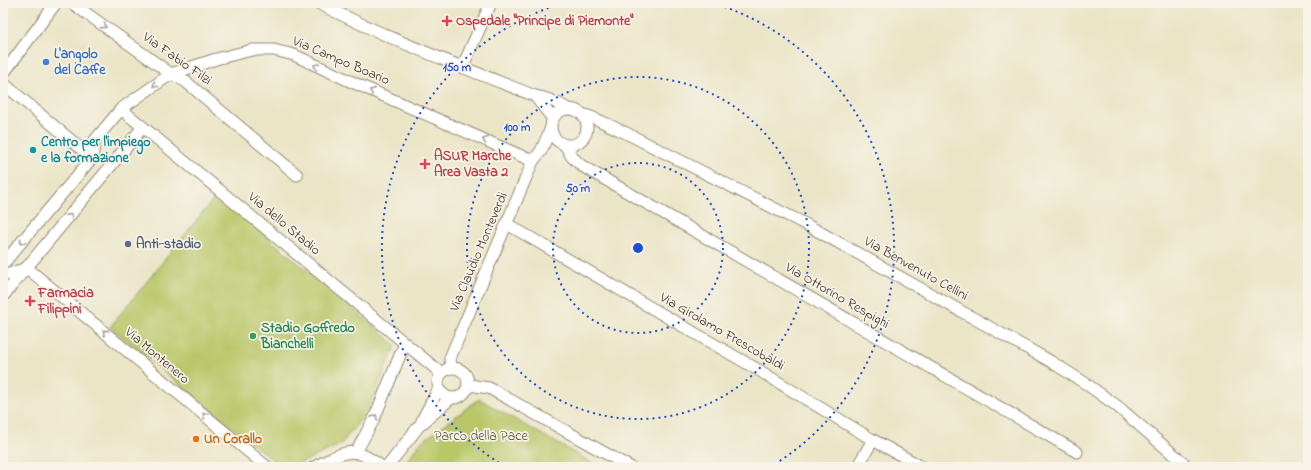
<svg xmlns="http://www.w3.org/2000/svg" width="1311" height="470" viewBox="0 0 1311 470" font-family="'Indie Flower',sans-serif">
<rect width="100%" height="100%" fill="#f7f3e8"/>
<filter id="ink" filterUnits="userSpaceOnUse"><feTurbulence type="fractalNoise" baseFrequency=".025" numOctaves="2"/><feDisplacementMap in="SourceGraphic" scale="8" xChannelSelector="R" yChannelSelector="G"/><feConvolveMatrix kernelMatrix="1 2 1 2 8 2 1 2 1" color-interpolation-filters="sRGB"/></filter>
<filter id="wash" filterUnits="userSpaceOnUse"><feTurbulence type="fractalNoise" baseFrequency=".012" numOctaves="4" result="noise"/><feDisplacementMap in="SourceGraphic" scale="16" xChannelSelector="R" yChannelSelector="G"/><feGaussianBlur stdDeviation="0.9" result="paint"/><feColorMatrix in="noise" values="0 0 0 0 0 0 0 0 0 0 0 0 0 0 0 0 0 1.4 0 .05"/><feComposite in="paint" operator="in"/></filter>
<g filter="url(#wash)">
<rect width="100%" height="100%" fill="#ebe5c7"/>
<!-- green -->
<g fill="#b9c769" stroke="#7a7844">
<polygon points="217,195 396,345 366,413 341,444 293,467 281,467 110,327"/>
<polygon points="479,399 599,467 402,467 420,443"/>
</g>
</g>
<g filter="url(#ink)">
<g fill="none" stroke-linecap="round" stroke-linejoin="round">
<!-- minor casing -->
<g stroke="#938872" stroke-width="13">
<g id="minor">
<polyline points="72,3 171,74 185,81 297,175"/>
<path d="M 318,3 C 388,39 462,67 535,96 C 548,98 557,102 568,109"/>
<polyline points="462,68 491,3"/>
<polyline points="3,74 56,3"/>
<polyline points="3,83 92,158"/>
<polyline points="535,96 553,119"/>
<circle cx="569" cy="127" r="18"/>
<polyline points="121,109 441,373"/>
<path d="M 582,114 C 597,118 610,126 624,132 L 807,225 L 1050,361 L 1085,383 L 1117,406 L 1188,467"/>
<polyline points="565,145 572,157 582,166 1077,452"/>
<polyline points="92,158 95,140 121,109 135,99 171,74 216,59 252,50 274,50 294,55 352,82 533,161"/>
<polyline points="507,224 760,371 873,440 922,467"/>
<polyline points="3,264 92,158"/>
<polyline points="27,268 267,467"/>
<polyline points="3,276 27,268"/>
<polyline points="3,296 143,127"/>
<polyline points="451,367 450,358 533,161 541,151 551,128"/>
<circle cx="453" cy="383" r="15"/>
<polyline points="469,385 489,388 630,467"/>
<polyline points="422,420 439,388"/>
<polyline points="356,452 374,419 405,343"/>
<path d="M 314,467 C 346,452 351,443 382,467"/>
<polyline points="387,467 419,426 451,398"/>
<polyline points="857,467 873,440"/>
</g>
</g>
<!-- minor -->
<use href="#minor" stroke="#fff" stroke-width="11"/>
</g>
<!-- one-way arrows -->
<defs><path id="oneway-chevron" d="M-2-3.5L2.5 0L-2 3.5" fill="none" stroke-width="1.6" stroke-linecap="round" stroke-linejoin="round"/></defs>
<g stroke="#a79f9a">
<use href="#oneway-chevron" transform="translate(104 26) rotate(36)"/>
<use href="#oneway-chevron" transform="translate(316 66) rotate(-155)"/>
<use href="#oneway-chevron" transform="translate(155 85) rotate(146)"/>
<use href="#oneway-chevron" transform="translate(372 91) rotate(-156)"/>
<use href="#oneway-chevron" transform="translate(485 140) rotate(-157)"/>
<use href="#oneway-chevron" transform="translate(70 216) rotate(-51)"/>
<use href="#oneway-chevron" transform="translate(22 242) rotate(130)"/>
<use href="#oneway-chevron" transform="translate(105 332) rotate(-140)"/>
<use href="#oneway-chevron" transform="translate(205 415) rotate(-140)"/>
<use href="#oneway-chevron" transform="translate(375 417) rotate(-65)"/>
</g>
</g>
<!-- distance rings -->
<g fill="none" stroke="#1d4ed8" stroke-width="2" stroke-dasharray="2 4">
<circle cx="638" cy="248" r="85"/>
<circle cx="638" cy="248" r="171"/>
<path d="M504 466A256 256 0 0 1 563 3M713 3A256 256 0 0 1 772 466"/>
</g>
<!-- markers -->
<g fill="#e0444e" stroke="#f7f3e8" stroke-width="1.5">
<path d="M445 15h4v4h4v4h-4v4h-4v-4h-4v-4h4z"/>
<path d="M423 158h4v4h4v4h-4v4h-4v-4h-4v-4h4z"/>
<path d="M28 295h4v4h4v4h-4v4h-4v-4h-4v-4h4z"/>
</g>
<circle fill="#3f7fe0" stroke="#f7f3e8" stroke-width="1.5" cx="46" cy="62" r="4"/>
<circle fill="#0f9aa8" stroke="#f7f3e8" stroke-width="1.5" cx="33" cy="150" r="4"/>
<circle fill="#5c6f8a" stroke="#f7f3e8" stroke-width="1.5" cx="128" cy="244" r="4"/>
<circle fill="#2e9e5b" stroke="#f7f3e8" stroke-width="1.5" cx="253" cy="336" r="4"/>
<circle fill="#e8710a" stroke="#f7f3e8" stroke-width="1.5" cx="196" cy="439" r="4"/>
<g text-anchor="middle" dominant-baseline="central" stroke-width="3.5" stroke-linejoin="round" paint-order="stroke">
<!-- health labels -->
<g font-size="14" font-weight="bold" fill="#be3a42" stroke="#f7f3e8" text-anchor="start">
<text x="456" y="21">Ospedale "Principe di Piemonte"</text>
<text x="434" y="156">ASUR Marche<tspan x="434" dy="16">Area Vasta 2</tspan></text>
<text x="38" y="293">Farmacia<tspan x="38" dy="16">Filippini</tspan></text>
</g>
<!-- shop labels -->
<g font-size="14" font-weight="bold" fill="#366cbe" stroke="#f7f3e8" text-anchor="start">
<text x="54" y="54">L'angolo<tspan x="54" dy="16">del Caffe</tspan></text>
</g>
<!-- street labels -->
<g font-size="14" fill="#3b2a1e" stroke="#f7f3e8">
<text transform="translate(177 59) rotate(35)">Via Fabio Filzi</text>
<text transform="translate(341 61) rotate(23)">Via Campo Boario</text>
<text transform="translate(284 224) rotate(40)">Via dello Stadio</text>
<text transform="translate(479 252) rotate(-67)">Via Claudio Monteverdi</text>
<text transform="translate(916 269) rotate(29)">Via Benvenuto Cellini</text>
<text transform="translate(837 296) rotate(30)">Via Ottorino Respighi</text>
<text transform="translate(722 332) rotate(30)">Via Girolamo Frescobaldi</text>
<text transform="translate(157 356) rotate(40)">Via Montenero</text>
</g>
<!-- culture labels -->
<g font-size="14" font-weight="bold" fill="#0d838f" stroke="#f7f3e8" text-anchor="start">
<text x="41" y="142">Centro per l'impiego<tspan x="41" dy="16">e la formazione</tspan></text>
</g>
<!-- service labels -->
<g font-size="14" font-weight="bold" fill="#4e5e75" stroke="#f7f3e8" text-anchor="start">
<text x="136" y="244">Anti-stadio</text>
</g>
<!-- leisure labels -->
<g font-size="14" font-weight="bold" fill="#27864d" stroke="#f7f3e8" text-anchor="start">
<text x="261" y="328">Stadio Goffredo<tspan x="261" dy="16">Bianchelli</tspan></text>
</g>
<!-- park labels -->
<g font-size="14" fill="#5a5131" stroke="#f7f3e8">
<text x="481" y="436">Parco della Pace</text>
</g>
<!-- food labels -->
<g font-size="14" font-weight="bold" fill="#c56008" stroke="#f7f3e8" text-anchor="start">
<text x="204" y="439">Un Corallo</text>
</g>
</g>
<circle cx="638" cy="248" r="6" fill="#1d4ed8" stroke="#f7f3e8" stroke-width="2"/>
<g font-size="12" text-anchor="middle" font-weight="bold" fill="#1d4ed8" stroke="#f7f3e8" stroke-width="3.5" stroke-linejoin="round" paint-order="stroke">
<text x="457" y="71">150 m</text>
<text x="517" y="131">100 m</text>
<text x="578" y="192">50 m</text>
</g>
<!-- margin -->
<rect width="1311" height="470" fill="none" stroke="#f7f3e8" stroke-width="16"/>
</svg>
